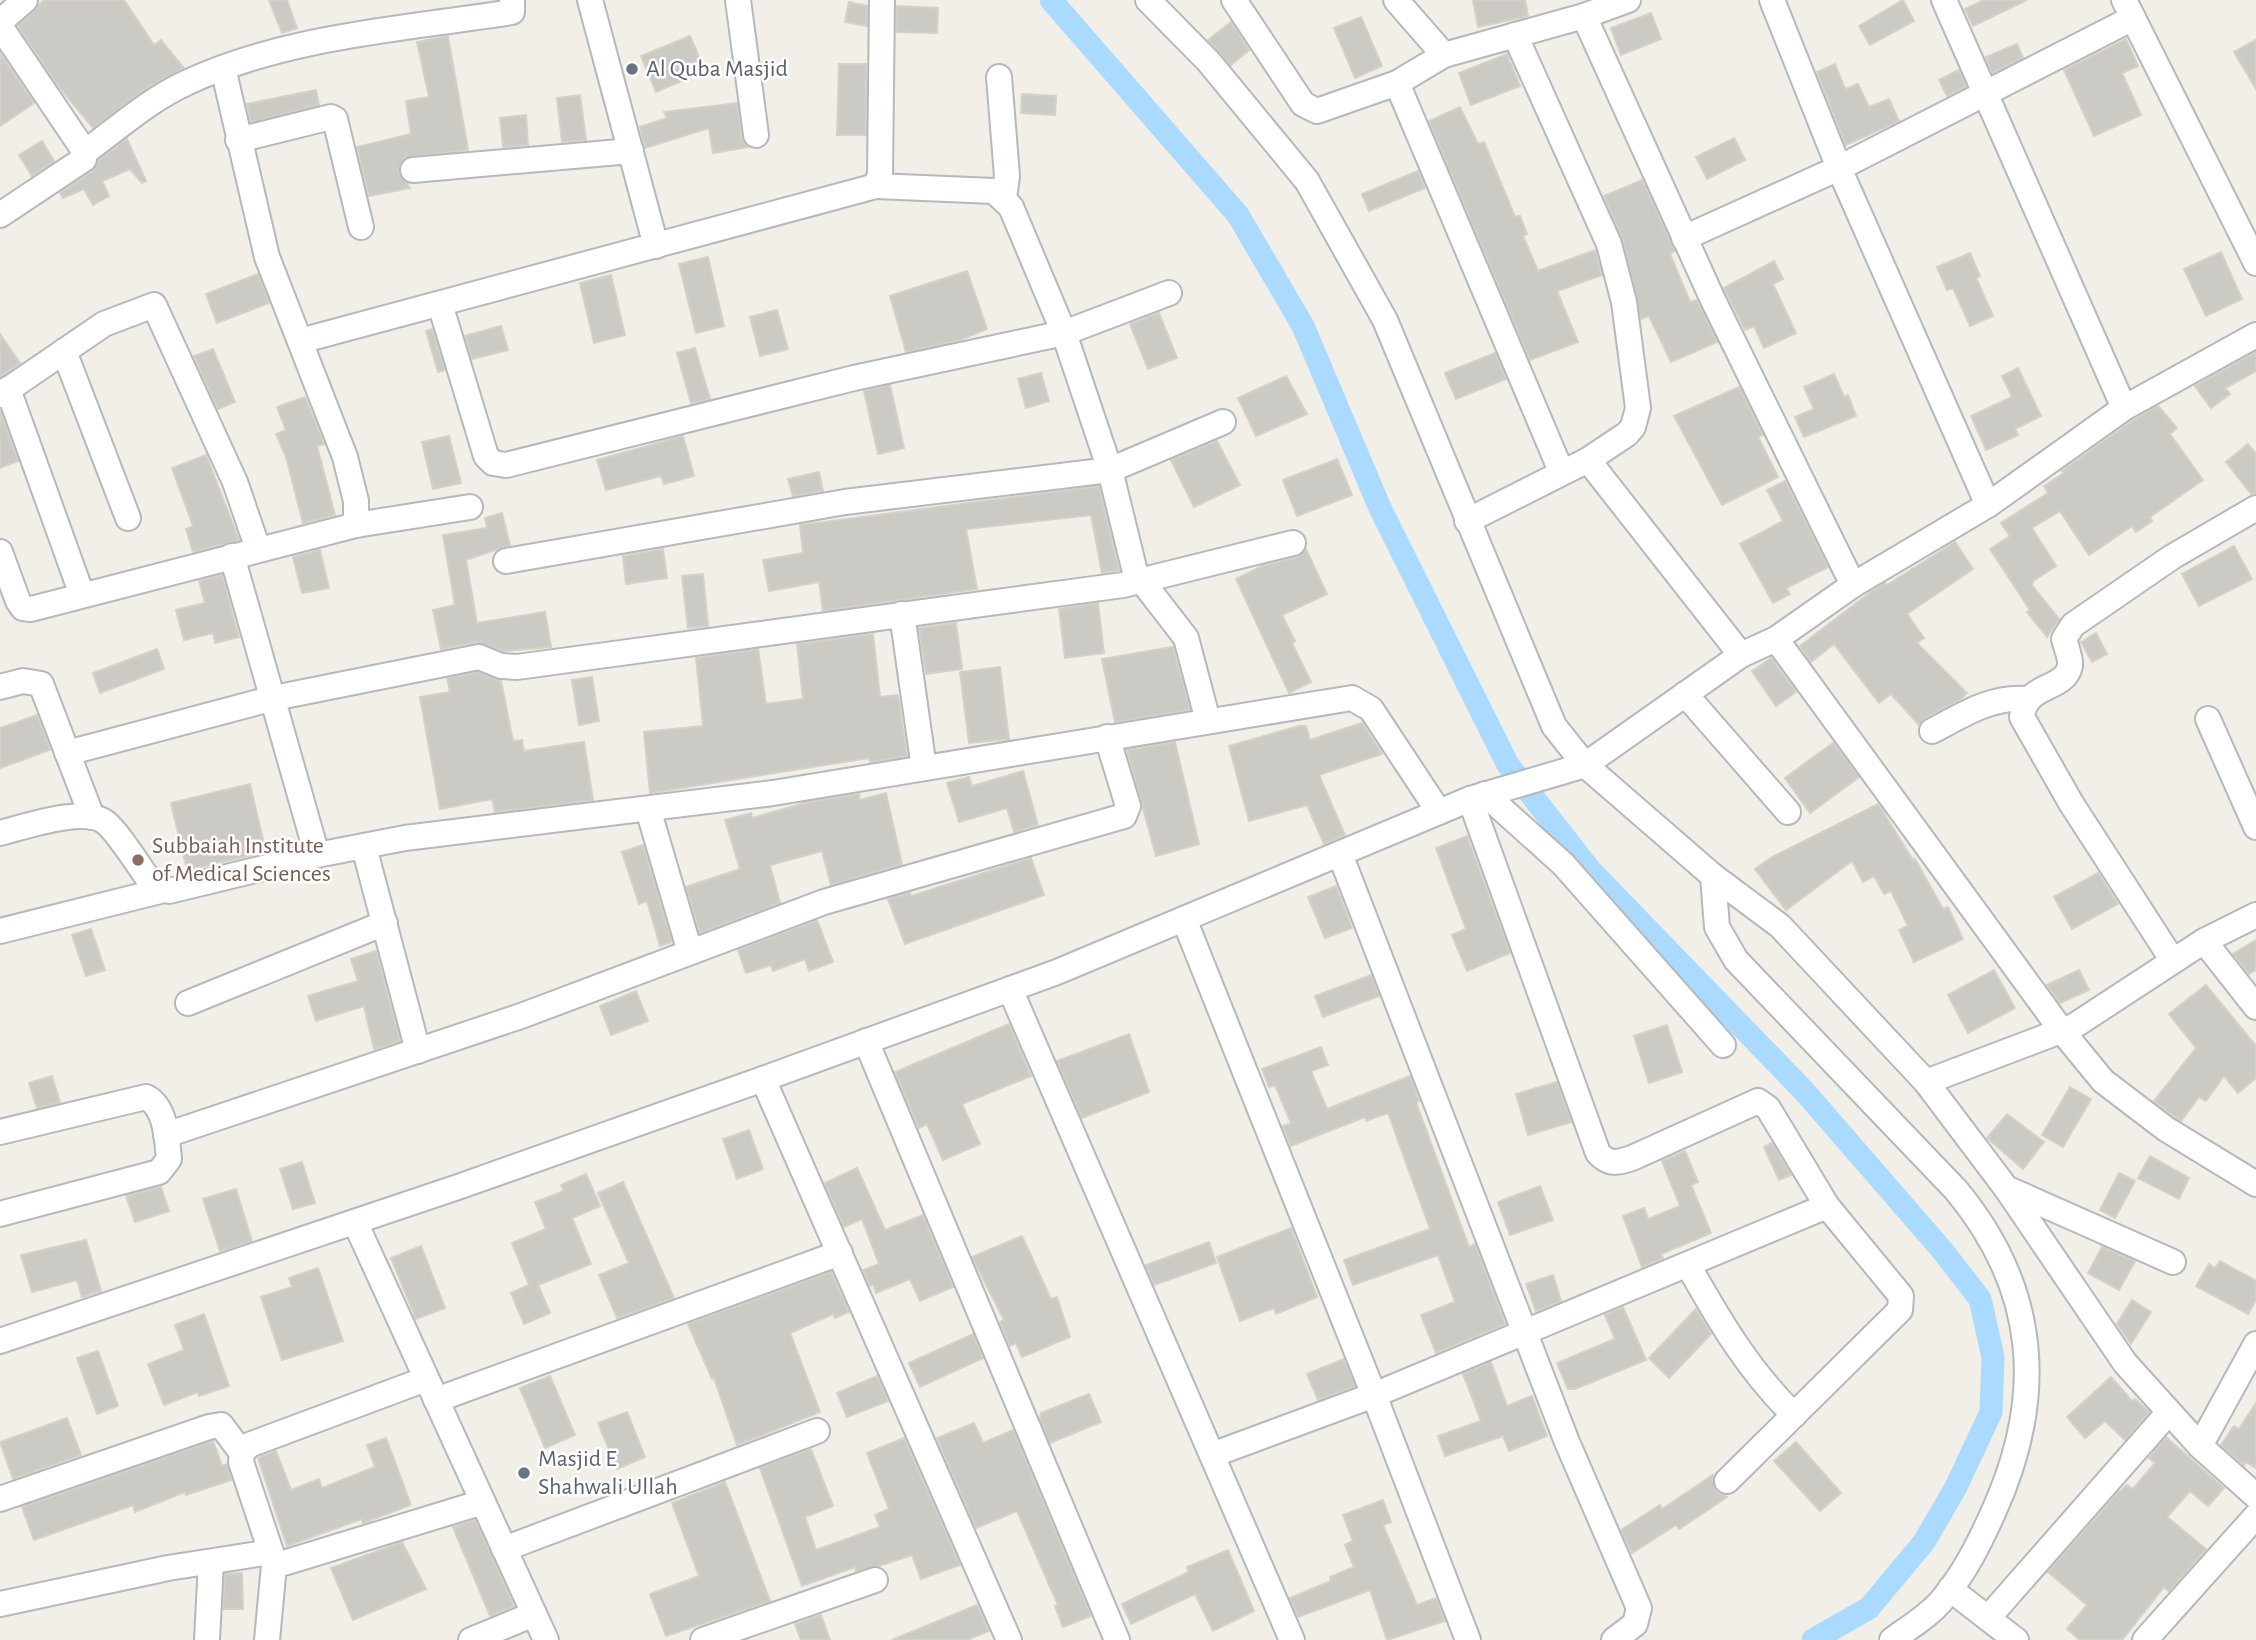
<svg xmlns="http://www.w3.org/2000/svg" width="2256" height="1640" viewBox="0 0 2256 1640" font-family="'Alegreya Sans',sans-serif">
<rect width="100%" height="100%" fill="#f1efe8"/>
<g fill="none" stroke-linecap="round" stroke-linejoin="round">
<!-- canal -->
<polyline stroke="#aadaff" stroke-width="23" points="1051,0 1238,215 1303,326 1380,508 1508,765 1590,870 1804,1091 1942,1250 1980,1299 1993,1357 1991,1412 1956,1487 1924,1542 1869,1608 1813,1640"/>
</g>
<!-- building -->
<g fill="#cccac5" stroke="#d6d1c6" stroke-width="2">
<polygon points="44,0 124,0 154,45 161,40 184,68 151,85 93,128 59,87 18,26"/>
<polygon points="269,0 287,0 297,28 282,33"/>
<polygon points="1473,0 1525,0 1528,16 1478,27"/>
<polygon points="1903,0 1914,21 1870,45 1859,26"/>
<polygon points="1984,0 2027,0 1973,26 1965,9"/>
<polygon points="849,2 867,6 867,26 845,22"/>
<polygon points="897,6 938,8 937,33 897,32"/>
<polygon points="1651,13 1661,39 1621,55 1611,28"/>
<polygon points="1361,17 1382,66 1355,78 1334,28"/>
<polygon points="1231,22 1249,50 1231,65 1208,40"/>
<polygon points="448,36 468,150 405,158 398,172 410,188 369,196 357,147 411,134 406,101 429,97 417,42"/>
<polygon points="690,36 705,71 656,92 641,56"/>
<polygon points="2126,39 2138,66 2122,73 2141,115 2094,136 2064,70"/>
<polygon points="2256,40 2256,89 2234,52"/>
<polygon points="2017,44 2023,58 1992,73 1986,57"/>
<polygon points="0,53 34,103 0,126"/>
<polygon points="1507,54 1520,86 1471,105 1459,73"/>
<polygon points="839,64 866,64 866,135 837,135"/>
<polygon points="1835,64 1845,89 1858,84 1869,107 1889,99 1899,121 1846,145 1817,72"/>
<polygon points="1959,70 1966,87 1947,96 1939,80"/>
<polygon points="316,90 319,105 251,122 247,104"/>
<polygon points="1022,94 1056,96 1055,115 1021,113"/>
<polygon points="580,95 586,140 562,142 557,98"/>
<polygon points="737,103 741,137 748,147 713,153 709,128 645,148 640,127 667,118 664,112"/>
<polygon points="1460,107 1478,144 1484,142 1515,217 1520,216 1527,234 1523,236 1538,271 1595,250 1602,275 1557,291 1578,342 1530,360 1429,121"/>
<polygon points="526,115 528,145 503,147 500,118"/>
<polygon points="1734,138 1745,160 1707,179 1696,157"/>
<polygon points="127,139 146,181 142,183 130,169 102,181 109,196 93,205 84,189 63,198 60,193 93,171 99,160"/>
<polygon points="42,141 54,161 32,176 19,155"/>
<polygon points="1418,171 1425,188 1369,211 1362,194"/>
<polygon points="1642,180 1675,251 1670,254 1690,302 1697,300 1717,342 1671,362 1649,316 1641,319 1623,240 1604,196"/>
<polygon points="2221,252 2242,299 2206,316 2184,269"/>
<polygon points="1970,253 1980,276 1976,278 1993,316 1970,326 1953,288 1947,290 1937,267"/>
<polygon points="708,257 724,326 696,333 679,264"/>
<polygon points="1774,261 1783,279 1773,284 1796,333 1764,348 1754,326 1745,330 1724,288"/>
<polygon points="967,271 987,329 960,340 906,352 890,296"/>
<polygon points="258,274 269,303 217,323 206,294"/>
<polygon points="611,275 625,335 594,343 580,283"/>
<polygon points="777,310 788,349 760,356 750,317"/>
<polygon points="1159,313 1177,358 1148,369 1130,324"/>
<polygon points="501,326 508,350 472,359 465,336"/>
<polygon points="432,329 445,370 438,372 426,331"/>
<polygon points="0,334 20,363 0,377"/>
<polygon points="695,348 710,399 691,403 677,353"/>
<polygon points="213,349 235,402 218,409 194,356"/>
<polygon points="2256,352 2256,371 2225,388 2230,394 2211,408 2195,386"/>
<polygon points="1495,353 1506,379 1456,399 1445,373"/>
<polygon points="2018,368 2041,416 2015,429 2018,435 1986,450 1971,416 2012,397 2002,376"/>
<polygon points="1041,373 1049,401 1026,408 1018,379"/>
<polygon points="1834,374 1844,397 1848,395 1856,416 1804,437 1795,417 1814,409 1804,387"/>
<polygon points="1286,376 1307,414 1256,436 1238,398"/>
<polygon points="890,385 904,448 878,454 864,391"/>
<polygon points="1739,387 1763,435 1758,437 1778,477 1722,505 1674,416"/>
<polygon points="305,397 324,444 317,446 335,515 303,523 286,457 276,434 286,430 277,407"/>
<polygon points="2158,406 2177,428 2170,434 2203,480 2150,517 2152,521 2136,532 2132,526 2089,555 2060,511 2032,528 2056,566 2033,581 2032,585 2059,619 2047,637 2027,612 2030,610 1990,549 2010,536 2001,523 2048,493 2044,486 2064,473 2062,471 2132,421"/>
<polygon points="0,411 18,461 0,468"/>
<polygon points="449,436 461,483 433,489 422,442"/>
<polygon points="683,436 694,476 664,484 661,476 606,490 597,460"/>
<polygon points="1217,441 1240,485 1194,507 1171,460"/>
<polygon points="2248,444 2256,454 2256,493 2251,494 2226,462"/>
<polygon points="206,455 239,540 193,552 186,529 193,526 172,468"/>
<polygon points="1337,459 1352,495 1297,516 1283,480"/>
<polygon points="819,472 823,491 793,496 788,479"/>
<polygon points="1785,481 1828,567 1786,588 1790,594 1773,603 1740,544 1783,521 1767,490"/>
<polygon points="1099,486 1119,570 1102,573 1091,515 966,529 977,589 823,611 819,582 769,591 763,560 803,553 800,525"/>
<polygon points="502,513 510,545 466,560 477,623 545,612 551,647 504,651 477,642 441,649 433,610 455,605 443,535 487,528 485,518"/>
<polygon points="1955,542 1973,569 1907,614 1924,638 1917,643 1967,693 1961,699 1925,718 1919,725 1891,694 1879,703 1834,644 1811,662 1800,646 1872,591 1885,583 1887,585"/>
<polygon points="2234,546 2252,579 2199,606 2182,574"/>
<polygon points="663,549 667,578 626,584 623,556"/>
<polygon points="1306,549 1327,594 1282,615 1295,641 1292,643 1311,682 1289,693 1236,579 1262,566 1297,557"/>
<polygon points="320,550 329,588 302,593 293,557"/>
<polygon points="703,574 708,626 688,628 682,576"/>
<polygon points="222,575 239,637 215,643 213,633 184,640 176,610 205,603 199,581"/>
<polygon points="1098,603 1104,653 1065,658 1059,609"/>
<polygon points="956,623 962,669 926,674 919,628"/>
<polygon points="2096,633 2107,654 2092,662 2081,642"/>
<polygon points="873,634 880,697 898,695 907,756 870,762 869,758 650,793 644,732 703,726 696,658 758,649 766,704 803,699 797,644"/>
<polygon points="1173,647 1190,710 1115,722 1102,659"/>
<polygon points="157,649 164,669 100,693 93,673"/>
<polygon points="1771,658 1796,692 1776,706 1752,671"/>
<polygon points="1000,667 1009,739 969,743 960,672"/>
<polygon points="478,672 501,681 513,741 522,740 524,751 584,742 593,800 495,812 492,799 440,809 420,697 450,692 447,678"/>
<polygon points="592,677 599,721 579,725 572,680"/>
<polygon points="37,715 50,750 0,768 0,728"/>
<polygon points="1362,723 1382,754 1319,775 1345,835 1324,844 1307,805 1249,821 1229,746 1299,726 1306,726 1310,740"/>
<polygon points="1175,742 1199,844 1156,856 1127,750"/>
<polygon points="1833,743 1859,777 1810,813 1785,778"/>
<polygon points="1023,771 1038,825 1014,832 1007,808 959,822 947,783 969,777 972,786"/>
<polygon points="250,784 266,852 187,870 171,803"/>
<polygon points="886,793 902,864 831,885 822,851 770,865 780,903 700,933 686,887 740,869 725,820 751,813 752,818 808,802 859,794 860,800"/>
<polygon points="1878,804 1913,860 1915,859 1943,909 1948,907 1963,939 1914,962 1899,930 1908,926 1891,891 1884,894 1874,876 1863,882 1852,861 1786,910 1755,869 1772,857"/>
<polygon points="1467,836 1510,953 1467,971 1452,935 1466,929 1436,848"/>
<polygon points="643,845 672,942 660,946 647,901 639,904 622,852"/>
<polygon points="1031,858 1044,895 905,944 888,899 910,893 911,896"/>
<polygon points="2098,873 2118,904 2072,929 2054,897"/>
<polygon points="1336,886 1352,928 1325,938 1308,897"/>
<polygon points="817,920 833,962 809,971 805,959 773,971 771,965 746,973 738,950"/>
<polygon points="91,929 105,970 86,976 72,935"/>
<polygon points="2256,940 2256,970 2249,974 2233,954"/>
<polygon points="376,951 400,1041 374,1049 364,1006 316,1021 308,996 358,981 351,959"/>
<polygon points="1994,970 2015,1008 1968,1033 1948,995"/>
<polygon points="2079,970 2089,990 2060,1003 2047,985"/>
<polygon points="1371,975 1379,996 1323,1017 1315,996"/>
<polygon points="2206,985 2256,1046 2256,1078 2238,1093 2224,1076 2206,1101 2199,1097 2181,1121 2154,1101 2196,1048 2169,1014"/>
<polygon points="636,991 648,1021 611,1035 600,1006"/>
<polygon points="1009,1024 1031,1076 962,1104 980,1144 943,1160 927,1124 919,1128 895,1072"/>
<polygon points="1667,1025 1682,1072 1649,1083 1634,1036"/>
<polygon points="1129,1034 1149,1092 1082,1118 1057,1061"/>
<polygon points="1321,1047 1328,1065 1311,1071 1327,1109 1410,1076 1419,1101 1416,1102 1469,1247 1475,1244 1505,1324 1436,1353 1421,1315 1455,1302 1438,1255 1353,1285 1344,1260 1430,1229 1388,1113 1366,1121 1365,1117 1291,1146 1283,1126 1291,1123 1275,1085 1269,1087 1262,1069"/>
<polygon points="52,1076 60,1102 37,1108 29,1083"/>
<polygon points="1557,1082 1571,1122 1528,1135 1516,1094"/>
<polygon points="2070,1087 2091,1099 2063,1147 2042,1135"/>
<polygon points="2007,1114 2044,1142 2023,1169 1987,1138"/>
<polygon points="749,1130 763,1169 737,1179 723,1139"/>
<polygon points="1772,1143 1791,1175 1779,1180 1764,1147"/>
<polygon points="1685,1151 1698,1182 1691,1185 1711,1233 1661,1254 1663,1258 1642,1267 1623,1216 1644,1208 1648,1219 1680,1206 1662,1161"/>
<polygon points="2150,1156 2189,1178 2179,1199 2138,1178"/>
<polygon points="302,1162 315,1203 293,1209 280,1169"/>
<polygon points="857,1168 885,1230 923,1215 953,1287 920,1301 910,1279 876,1293 873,1284 870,1286 863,1270 879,1264 862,1219 844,1227 825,1183"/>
<polygon points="2119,1173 2135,1181 2115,1218 2100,1210"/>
<polygon points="586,1174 600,1206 572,1218 591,1264 538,1285 550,1313 524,1324 511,1293 529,1285 512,1243 546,1229 535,1202 564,1191 561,1185"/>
<polygon points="623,1182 674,1298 617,1318 599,1275 629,1263 598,1193"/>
<polygon points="1540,1186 1553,1220 1510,1235 1498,1202"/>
<polygon points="161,1187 169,1211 135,1222 126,1196"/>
<polygon points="236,1189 252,1241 220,1251 203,1199"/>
<polygon points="1291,1228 1317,1297 1276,1314 1274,1308 1240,1321 1217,1257"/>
<polygon points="1022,1236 1051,1299 1057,1297 1070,1337 1022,1357 1016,1343 1010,1346 1000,1322 1004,1320 972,1257"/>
<polygon points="86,1240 101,1291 82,1297 77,1280 32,1292 21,1255"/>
<polygon points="1209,1242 1216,1263 1154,1285 1146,1265"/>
<polygon points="421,1246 445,1308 416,1319 391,1258"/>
<polygon points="2102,1247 2135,1261 2119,1290 2088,1273"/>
<polygon points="2220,1261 2256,1281 2256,1300 2248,1314 2196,1286 2209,1264 2215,1268"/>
<polygon points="318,1268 343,1341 282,1360 261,1297 292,1287 289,1278"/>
<polygon points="831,1272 849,1312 835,1318 833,1314 790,1333 820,1412 737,1445 714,1378 712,1379 688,1324"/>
<polygon points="1553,1275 1561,1301 1536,1311 1526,1284"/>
<polygon points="2132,1300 2151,1312 2131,1344 2117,1324"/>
<polygon points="1623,1307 1646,1360 1575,1389 1568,1389 1557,1363 1615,1339 1605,1315"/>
<polygon points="1696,1309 1711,1334 1669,1378 1649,1358"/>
<polygon points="204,1314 229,1386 199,1396 198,1392 164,1405 148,1364 184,1350 175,1325"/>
<polygon points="973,1334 983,1358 920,1387 909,1363"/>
<polygon points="98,1351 118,1406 97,1414 77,1358"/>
<polygon points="1344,1359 1355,1386 1318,1400 1307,1374"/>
<polygon points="1491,1362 1507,1406 1532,1396 1547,1436 1509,1451 1503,1436 1445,1456 1438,1436 1481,1421 1463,1374"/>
<polygon points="550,1376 575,1435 545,1448 520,1388"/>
<polygon points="877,1376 888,1401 847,1417 837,1393"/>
<polygon points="2111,1377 2132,1401 2135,1399 2149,1412 2125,1440 2105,1421 2085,1438 2067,1417"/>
<polygon points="1089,1394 1101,1422 1050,1443 1040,1419 1041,1413"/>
<polygon points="2256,1403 2256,1468 2246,1462 2244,1465 2221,1445 2234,1426 2239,1429"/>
<polygon points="627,1412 645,1457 617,1469 598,1423"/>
<polygon points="67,1418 81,1455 13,1479 0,1442"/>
<polygon points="974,1423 983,1443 1013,1430 1091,1616 1063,1627 1055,1606 1058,1605 1017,1511 976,1528 937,1438"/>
<polygon points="2166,1437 2224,1488 2208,1506 2190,1491 2167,1517 2206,1549 2169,1591 2164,1587 2122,1640 2080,1640 2067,1629 2087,1605 2048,1572 2117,1494 2127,1485 2133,1489 2155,1463 2149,1458"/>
<polygon points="386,1438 411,1505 363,1523 362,1519 287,1546 258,1458 276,1451 291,1490 319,1479 322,1488 375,1467 367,1445"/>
<polygon points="904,1438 960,1565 921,1579 912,1555 879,1566 856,1571 855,1567 802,1586 760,1468 811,1449 833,1506 805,1517 816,1550 880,1527 875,1515 889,1509 867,1453"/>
<polygon points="213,1441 222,1466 227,1464 231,1480 186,1495 185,1492 135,1512 133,1505 34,1540 22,1507"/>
<polygon points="1796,1442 1841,1493 1820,1511 1774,1461"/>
<polygon points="1713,1475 1716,1491 1727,1497 1679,1529 1676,1525 1632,1553 1621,1530 1660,1505 1662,1509"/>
<polygon points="725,1482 770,1601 666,1636 650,1594 699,1576 672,1503"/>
<polygon points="1383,1500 1391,1522 1383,1525 1417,1605 1436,1598 1445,1621 1387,1640 1370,1590 1298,1617 1290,1598 1331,1581 1330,1577 1354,1567 1345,1545 1353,1541 1343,1515"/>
<polygon points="475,1520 514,1606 490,1616 453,1527"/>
<polygon points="402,1542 426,1589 353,1620 331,1568"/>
<polygon points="1228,1550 1254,1611 1213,1631 1195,1594 1131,1624 1122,1604 1189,1572 1187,1567"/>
<polygon points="242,1573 243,1609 223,1609 225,1574"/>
<polygon points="977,1605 989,1631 967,1640 892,1640"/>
<polygon points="821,1615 830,1640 801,1640 795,1624"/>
</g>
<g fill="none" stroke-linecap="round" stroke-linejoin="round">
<!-- minor casing -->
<g stroke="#b5b8bc" stroke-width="28">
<g id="minor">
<polyline points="590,0 656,246"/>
<polyline points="738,0 756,135"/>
<polyline points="1148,0 1209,62 1307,181 1385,320 1554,726 1585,765 1713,876 1780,926 1926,1082 2006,1188 2125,1363 2200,1446 2256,1496"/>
<polyline points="1234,0 1303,104 1317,111 1397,83 1444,55 1584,16 1628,0"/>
<polyline points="1396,0 1444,55"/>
<polyline points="1772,0 1839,168 1988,505"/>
<polyline points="1944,0 2124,408"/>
<polyline points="2124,0 2256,263"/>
<polyline points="1584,16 1713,300 1853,585"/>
<polyline points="0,22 25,0"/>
<polyline points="0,26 85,152 84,159 0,215"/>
<polyline points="223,68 267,257 345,457 356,501 356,525"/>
<polyline points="999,77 1007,176 1004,198"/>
<polyline points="1397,83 1561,471"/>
<polyline points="238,140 331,117 335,119 361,227"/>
<path d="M 85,152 C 117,129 149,100 186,83 C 286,36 404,29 512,12 L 512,0"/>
<polyline points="413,170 631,151"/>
<polyline points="876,186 994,191 1011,207 1064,333 1110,470 1135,572 1186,638 1208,721"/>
<polyline points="1684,238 1839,168 2133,18"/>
<polyline points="440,304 486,456 493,463 506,465 854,378 1064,333 1169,293"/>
<polyline points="300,341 876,186 880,174 882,0"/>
<polyline points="64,351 128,518"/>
<polyline points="8,389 82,595"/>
<polyline points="0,395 104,324 154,305 235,482 258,549"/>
<polyline points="1588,460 1741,655"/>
<polyline points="1467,521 1588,460 1627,434 1633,427 1638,408 1624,302 1609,244 1515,35"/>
<polyline points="0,552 18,601 23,608 31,609 356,525 470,507"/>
<polyline points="232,556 317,855"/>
<polyline points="506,561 845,502 1110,470 1223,422"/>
<polyline points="902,614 924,768"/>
<polyline points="1776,639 2062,1031 2103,1081 2166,1129 2256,1184"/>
<polyline points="0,687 23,681 41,684 92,817"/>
<polyline points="1685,694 1788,812"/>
<polyline points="2208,719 2256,827"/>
<path d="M 1932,731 C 1963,715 1991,696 2026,699"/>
<polyline points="67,753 274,698 479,657 501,666 517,667 1123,585 1293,543"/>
<polyline points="1485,794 1563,864 1723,1045"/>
<path d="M 1470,799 L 1598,1153 C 1609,1165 1617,1163 1632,1158 L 1758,1101 L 1768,1108 L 1827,1206 L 1901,1296 L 1900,1310 L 1727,1481"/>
<polyline points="648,809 690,952"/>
<path d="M 0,833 C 24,827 84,806 105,822 C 119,833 142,871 154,887 L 169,891 L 317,855 L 405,838 L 773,793 L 1352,698 L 1371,709 L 1439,812"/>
<polyline points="364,847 418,1051"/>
<polyline points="1340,854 1567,1442 1639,1608 1635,1624 1614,1640"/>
<path d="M 1713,876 L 1717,927 L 1736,960 L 1956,1190 C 2039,1290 2046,1397 1993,1513 C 1979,1544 1964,1574 1942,1600 C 1929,1616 1908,1628 1892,1640"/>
<polyline points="1184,919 1374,1395 1468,1640"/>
<polyline points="0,931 160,891"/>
<polyline points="2204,941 2256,1007"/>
<path d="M 2173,961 L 2071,803 L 2022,717 C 2025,683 2065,691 2070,666 C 2071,658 2066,647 2064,639 L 2073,625 L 2172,557 L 2256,508"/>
<polyline points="1010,989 1292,1640"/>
<polyline points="188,1003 385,923"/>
<polyline points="866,1041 1117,1640"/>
<polyline points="763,1079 1009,1640"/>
<polyline points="1926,1082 2074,1026 2204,941 2256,915"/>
<path d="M 0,1132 L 146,1097 C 166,1107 167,1139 169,1159 L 159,1172 L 0,1214"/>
<polyline points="166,1135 521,1016 824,902 1124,816 1128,806 1107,737"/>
<polyline points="2006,1188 2173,1262"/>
<polyline points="355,1222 546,1640"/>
<path d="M 1688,1265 C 1719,1320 1748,1370 1794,1415"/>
<polyline points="0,1341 458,1187 763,1079 1057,972 1470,799 1585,765 1741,655 1776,639 1853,585 1988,505 2124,408 2256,335"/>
<polyline points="436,1400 840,1253"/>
<polyline points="2200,1446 2256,1344"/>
<polyline points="1212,1455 1374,1395 1827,1206"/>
<polyline points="0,1499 209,1427 221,1425 242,1453"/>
<polyline points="504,1549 817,1431"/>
<polyline points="271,1552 274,1565 287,1562 483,1502"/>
<polyline points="1950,1589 2016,1640"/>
<polyline points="0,1604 168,1568 271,1552 241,1462 242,1453 249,1445 426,1379"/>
<polyline points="1988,1618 2169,1412"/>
<polyline points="207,1640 211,1562"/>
<polyline points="267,1640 274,1565"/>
<polyline points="471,1640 534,1614"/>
<polyline points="703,1640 875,1580"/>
<polyline points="2145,1640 2256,1516"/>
</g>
</g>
<!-- minor -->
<use href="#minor" stroke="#fff" stroke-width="24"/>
</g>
<!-- markers -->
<g fill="#6b7280" stroke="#fff" stroke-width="2.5">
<circle cx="632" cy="69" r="7"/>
<circle cx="524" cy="1473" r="7"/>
</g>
<circle fill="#8d6e63" stroke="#fff" stroke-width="2.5" cx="138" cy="860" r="7"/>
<g text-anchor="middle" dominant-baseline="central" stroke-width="5" stroke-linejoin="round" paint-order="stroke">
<!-- worship labels -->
<g font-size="24" fill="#5b616d" stroke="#fff" text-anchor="start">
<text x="646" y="69">Al Quba Masjid</text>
<text x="538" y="1459">Masjid E<tspan x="538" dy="28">Shahwali Ullah</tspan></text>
</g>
<!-- education labels -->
<g font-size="24" fill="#785e54" stroke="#fff" text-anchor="start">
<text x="152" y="846">Subbaiah Institute<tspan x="152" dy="28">of Medical Sciences</tspan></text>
</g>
</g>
</svg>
